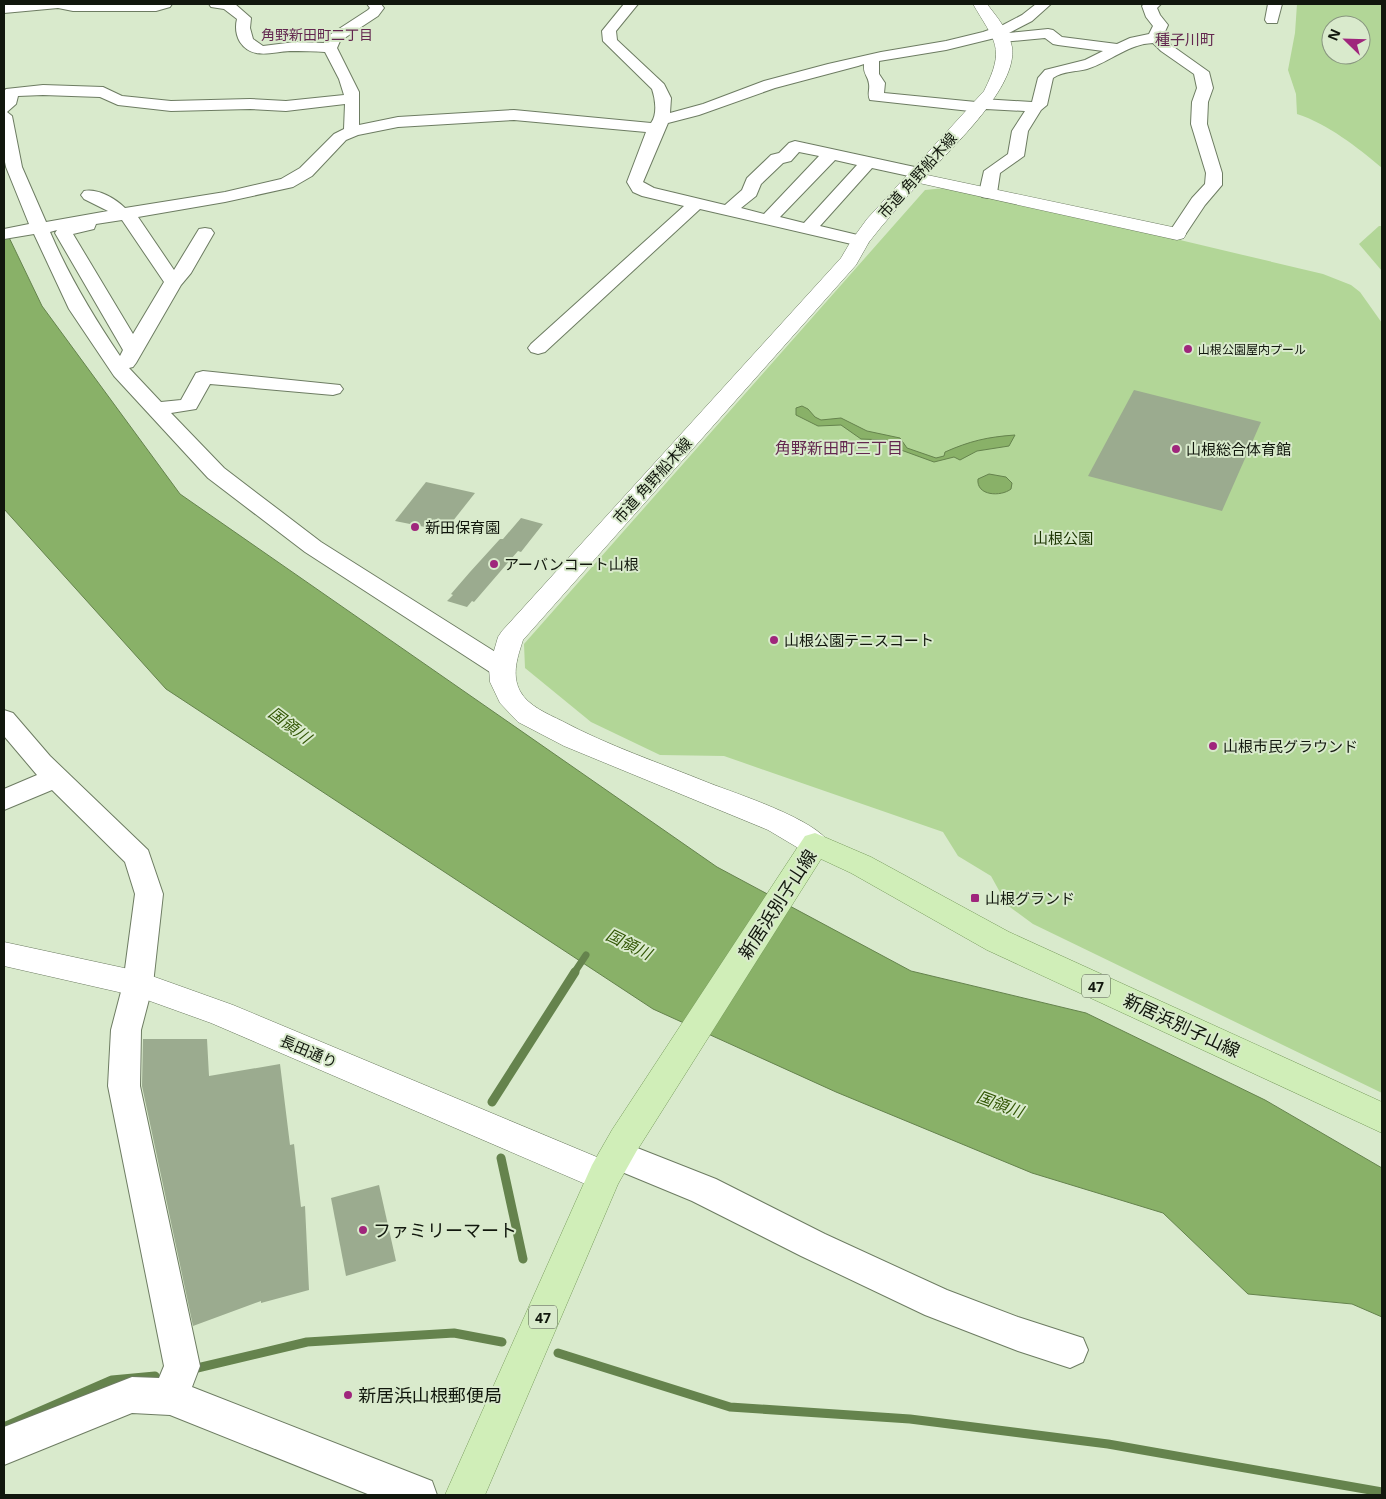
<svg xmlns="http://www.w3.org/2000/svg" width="1386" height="1499" viewBox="0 0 1386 1499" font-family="'Open Sans','Noto Sans JP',sans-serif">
<rect width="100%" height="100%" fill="#d9eacc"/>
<!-- green -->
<g fill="#b2d697" fill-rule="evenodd">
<path d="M 1297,4 L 1382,4 L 1382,168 C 1357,147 1328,124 1297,114 L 1296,94 L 1288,70 L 1295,33 ZM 1331,25 L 1361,25 L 1361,55 L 1331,55 Z"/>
<polygon points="945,188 1180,240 1323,274 1351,285 1360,292 1382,323 1382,1093 1033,924 1007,905 991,876 958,856 943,832 724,756 660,755 591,722 525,668 524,644 925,190"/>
<polygon points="1379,226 1382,226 1382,271 1359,244"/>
</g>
<!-- water -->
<g fill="#89b168" stroke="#65834d">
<polygon points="4,227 42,306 180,494 717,867 911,971 1086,1013 1265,1100 1382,1168 1382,1317 1352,1304 1248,1294 1163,1213 1032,1173 836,1092 653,1009 166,689 4,509"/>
<path d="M 802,406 L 808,409 L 815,417 L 821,420 L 841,418 L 867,431 L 900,438 L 907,448 L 936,458 L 944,456 L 945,452 C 970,441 987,437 1015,435 L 1009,446 L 977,451 L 960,460 L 954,457 L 934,462 L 901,450 L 897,444 L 886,440 L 861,439 L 841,425 L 818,426 L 796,415 L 796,408 Z"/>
<path d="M 989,474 L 1006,477 L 1012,483 L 1011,489 C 1001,497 976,496 978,479 Z"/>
</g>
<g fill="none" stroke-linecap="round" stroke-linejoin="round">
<!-- stream-far1 -->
<polyline stroke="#65834d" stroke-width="7" points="574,973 586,955"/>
<!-- stream -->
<g stroke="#65834d" stroke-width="9">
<polyline points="492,1102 575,972"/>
<polyline points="501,1158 523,1259"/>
<polyline points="558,1353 730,1407 910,1419 1108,1444 1382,1492"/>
<polyline points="193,1369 307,1342 454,1333 502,1342"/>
<polyline points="4,1427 112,1380 155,1376"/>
</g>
</g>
<!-- building -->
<g fill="#9bab8f">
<polygon points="1134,390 1261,422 1222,511 1088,476"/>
<polygon points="426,482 475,493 445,531 395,521"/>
<polygon points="521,518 543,524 521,552 518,551 474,602 472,601 467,607 447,601 453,595 451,594 470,572 500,539 503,539"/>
<polygon points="143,1039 207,1039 209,1076 280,1064 290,1145 294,1144 301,1207 305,1206 309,1290 261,1303 261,1301 193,1326 142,1086"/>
<polygon points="379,1185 396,1261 346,1276 331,1198"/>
</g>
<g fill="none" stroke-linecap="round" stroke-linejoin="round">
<!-- minor casing -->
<g stroke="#6d7c62" stroke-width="2">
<g id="minor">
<polygon points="15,4 172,4 170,7 156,11 73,11 58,8 4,13 4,5"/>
<path d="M 209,4 L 235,4 L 251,18 L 250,28 L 253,39 L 263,46 L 295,42 L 324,43 L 328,36 L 368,10 L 370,8 L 367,4 L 381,4 L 384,8 L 378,16 L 340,41 L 337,48 L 359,92 L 359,125 L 398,117 L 514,110 L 651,123 C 658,114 655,98 652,89 L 603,41 L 602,31 L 624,4 L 638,4 L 616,31 L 617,40 L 664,84 L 671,98 L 670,113 L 703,104 L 764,81 L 828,64 L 881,52 L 946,41 L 983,32 L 1003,25 L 1022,15 L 1036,4 L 1051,4 L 1032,21 L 1009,33 L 1048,29 L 1053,30 L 1062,37 L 1117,44 L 1130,38 L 1149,34 L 1153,26 L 1146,17 L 1142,6 L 1144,4 L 1161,4 L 1157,8 L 1160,15 L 1168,25 L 1163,36 L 1171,45 L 1209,72 L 1213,88 L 1208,102 L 1207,124 L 1222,173 L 1222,185 L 1205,205 L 1183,238 L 1177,239 L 1171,238 L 1168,234 L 1192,198 L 1205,184 L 1206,173 L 1191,124 L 1192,102 L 1197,88 L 1194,74 L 1161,51 L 1153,43 C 1128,44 1110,62 1087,69 C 1076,72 1063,71 1053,78 L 1047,105 L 1041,110 L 1028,131 L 1024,156 L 1000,173 L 997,193 L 994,197 L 988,198 L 982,197 L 979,193 L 984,171 L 1008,154 L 1012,131 L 1025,111 L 986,109 L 979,112 L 870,100 C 867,94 870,90 869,84 C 868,75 863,75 864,64 L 858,66 L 775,88 L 699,115 L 668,123 L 643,182 L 654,188 L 725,205 L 742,190 L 747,178 L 771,155 L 779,153 L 789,143 L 795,141 L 924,169 L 926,173 L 924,177 L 918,178 L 872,168 L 820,226 L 866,237 L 869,241 L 866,245 L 860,246 L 700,209 L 545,352 L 538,354 L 531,352 L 528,348 L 531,344 L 684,206 L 642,196 L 633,192 L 627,182 L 646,132 L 514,120 L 398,127 L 358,135 L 346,140 L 312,176 L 293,187 L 225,202 L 138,217 L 174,270 L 199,229 L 205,228 L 211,229 L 214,233 L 191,273 L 181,285 L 136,363 L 133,367 L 129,368 L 161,402 L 181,400 L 196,373 L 203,371 L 340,385 L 343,389 L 340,393 L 333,395 L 210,384 L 196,409 L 171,413 L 224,468 L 321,542 L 511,662 L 514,668 L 511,674 L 502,676 L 493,674 L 305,552 L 208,478 L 114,376 L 69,309 L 34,234 L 4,239 L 4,229 L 29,224 L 6,167 L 4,157 L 4,91 L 6,89 L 43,85 L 103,87 L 122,96 L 171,101 L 250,99 L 286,101 L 344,95 L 339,79 L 325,52 C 313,51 301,51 290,51 C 272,52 252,60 240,42 C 236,35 235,27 237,19 L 224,9 L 211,7 ZM 995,38 L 1002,42 L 1045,38 L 1053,44 L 1058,45 L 1103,51 L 1085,60 L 1045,70 L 1038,78 L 1032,102 L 982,99 L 976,102 L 884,93 L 885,83 L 879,74 L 879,61 L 946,50 ZM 43,95 L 100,97 L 118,105 L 171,111 L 250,109 L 286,111 L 345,104 L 344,129 L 334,134 L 300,168 L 281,179 L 225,192 L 125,208 C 116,199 98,188 84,191 L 81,195 L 84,199 L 108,211 L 46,222 L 22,167 L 12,116 L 7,112 L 16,104 L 18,96 ZM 799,152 L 819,156 L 764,214 L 741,208 L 756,196 L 761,184 L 783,163 L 791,161 ZM 835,160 L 857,165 L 804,223 L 780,217 ZM 122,220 L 164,282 L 133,334 L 73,234 L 94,229 L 96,224 ZM 57,230 L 55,233 L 123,350 L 120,356 C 93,316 69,276 50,232 Z"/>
<polygon points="1268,4 1282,4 1277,23 1267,23 1265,20"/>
<polygon points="4,710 13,713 50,756 148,850 163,894 153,984 141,1030 140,1086 200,1366 192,1387 432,1481 437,1495 370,1495 170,1415 132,1413 4,1465 4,1427 132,1377 159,1378 164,1366 108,1086 111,1030 123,984 135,894 125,862 52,790 4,810 4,789 37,775 4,736"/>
<polygon points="617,1140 716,1179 825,1234 947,1290 1018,1317 1083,1338 1088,1350 1083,1362 1070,1368 1018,1351 925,1315 801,1256 692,1201 605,1165 601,1155 605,1145"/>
</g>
</g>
<!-- tertiary casing -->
<g stroke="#6d7c62" stroke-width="1">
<g id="tertiary">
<path d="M 973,4 L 987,4 C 997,17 1009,31 1012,47 C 1018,87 953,146 927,175 L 1177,228 L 1184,230 L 1186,234 L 1184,238 L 1177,240 L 919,183 L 881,227 L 869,242 L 856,265 L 523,640 C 518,656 511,674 520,691 C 528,706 548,714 562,721 C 609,746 660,763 709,783 C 737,794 816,819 830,844 L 825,852 L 815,855 L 805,852 L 768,830 L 564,746 L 518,722 L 500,703 L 490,682 L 489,668 L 498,637 L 502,631 L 841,258 L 851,241 L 867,219 L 984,91 C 1006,47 995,42 973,4 Z"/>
<polygon points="4,942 138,971 233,1005 616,1165 621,1176 616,1187 604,1192 211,1023 136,996 4,966"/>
</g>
</g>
<!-- primary casing -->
<g stroke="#799c5e" stroke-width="1">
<polygon id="primary" points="815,833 871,857 1009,932 1382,1102 1382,1133 987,950 851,873 821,859 636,1152 618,1184 485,1495 445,1495 592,1165 612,1130 805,836"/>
</g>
<!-- minor -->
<use href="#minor" fill="#fff" fill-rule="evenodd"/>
<!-- tertiary -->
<use href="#tertiary" fill="#fff" fill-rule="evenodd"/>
<!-- primary -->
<use href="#primary" fill="#d0eeb8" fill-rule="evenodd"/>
</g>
<!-- markers -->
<g fill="#9f267c" stroke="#d9eacc" stroke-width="2">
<circle cx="1188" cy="349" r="5"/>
<circle cx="1176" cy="449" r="5"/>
<circle cx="415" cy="527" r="5"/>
<circle cx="494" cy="564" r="5"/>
<circle cx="774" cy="640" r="5"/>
<circle cx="1213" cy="746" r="5"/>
<rect x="970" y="893" width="10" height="10" rx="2.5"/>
<circle cx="363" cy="1230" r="5"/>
<circle cx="348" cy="1395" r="5"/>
</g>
<g text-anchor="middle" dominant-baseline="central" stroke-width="4" stroke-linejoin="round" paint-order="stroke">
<!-- far-poi labels -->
<g font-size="12" fill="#11170d" stroke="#d9eacc" text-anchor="start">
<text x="1198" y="349">山根公園屋内プール</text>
</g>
<!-- far-neighbourhood labels -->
<g font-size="14" fill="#63274f" stroke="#d9eacc">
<text x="317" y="34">角野新田町二丁目</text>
</g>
<!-- shield labels -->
<g fill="#d9eacc" stroke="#4d5646" stroke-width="1">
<rect x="1082" y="974.5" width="28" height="23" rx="4"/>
<rect x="529" y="1305.5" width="28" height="23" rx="4"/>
</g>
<g font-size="14" font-weight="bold" fill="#11170d">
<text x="1096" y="986">47</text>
<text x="543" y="1317">47</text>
</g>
<!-- far-quarter labels -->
<g font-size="15" fill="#63274f" stroke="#d9eacc">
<text x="1185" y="39">種子川町</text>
</g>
<!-- street labels -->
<g font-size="15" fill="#11170d" stroke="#d9eacc">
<text transform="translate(917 175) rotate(-48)">市道 角野船木線</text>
<text transform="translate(652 480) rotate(-48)">市道 角野船木線</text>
<text transform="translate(309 1051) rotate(23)">長田通り</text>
</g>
<!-- poi labels -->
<g font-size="15" fill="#11170d" stroke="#d9eacc" text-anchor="start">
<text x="1186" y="449">山根総合体育館</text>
<text x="425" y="527">新田保育園</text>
<text x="504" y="564">アーバンコート山根</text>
<text x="784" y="640">山根公園テニスコート</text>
<text x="1223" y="746">山根市民グラウンド</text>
<text x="985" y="898">山根グランド</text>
</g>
<!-- park labels -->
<g font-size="15" fill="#1b3400" stroke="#d9eacc">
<text x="1063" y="538">山根公園</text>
</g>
<!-- neighbourhood labels -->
<g font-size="16" fill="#63274f" stroke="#d9eacc">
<text x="839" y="448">角野新田町三丁目</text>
</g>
<!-- water labels -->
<g font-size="16" font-style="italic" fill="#335706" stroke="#d9eacc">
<text transform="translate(290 725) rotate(37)">国領川</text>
<text transform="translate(629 944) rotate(26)">国領川</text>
<text transform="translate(1000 1104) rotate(20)">国領川</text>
</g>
<!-- near-street labels -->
<g font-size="18" fill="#11170d" stroke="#d9eacc">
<text transform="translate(777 904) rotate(-57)">新居浜別子山線</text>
<text transform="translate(1182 1025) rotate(25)">新居浜別子山線</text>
</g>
<!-- near-poi labels -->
<g font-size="18" fill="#11170d" stroke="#d9eacc" text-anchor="start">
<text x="373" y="1230">ファミリーマート</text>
<text x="358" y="1395">新居浜山根郵便局</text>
</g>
</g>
<!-- border -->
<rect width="1386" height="1499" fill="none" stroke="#11170d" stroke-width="10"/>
<!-- north arrow -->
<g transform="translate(1346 40) rotate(293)"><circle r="24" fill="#d9eacc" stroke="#899680"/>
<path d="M0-4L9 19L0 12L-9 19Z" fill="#9f267c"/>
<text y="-8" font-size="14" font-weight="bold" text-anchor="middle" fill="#11170d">N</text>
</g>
</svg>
